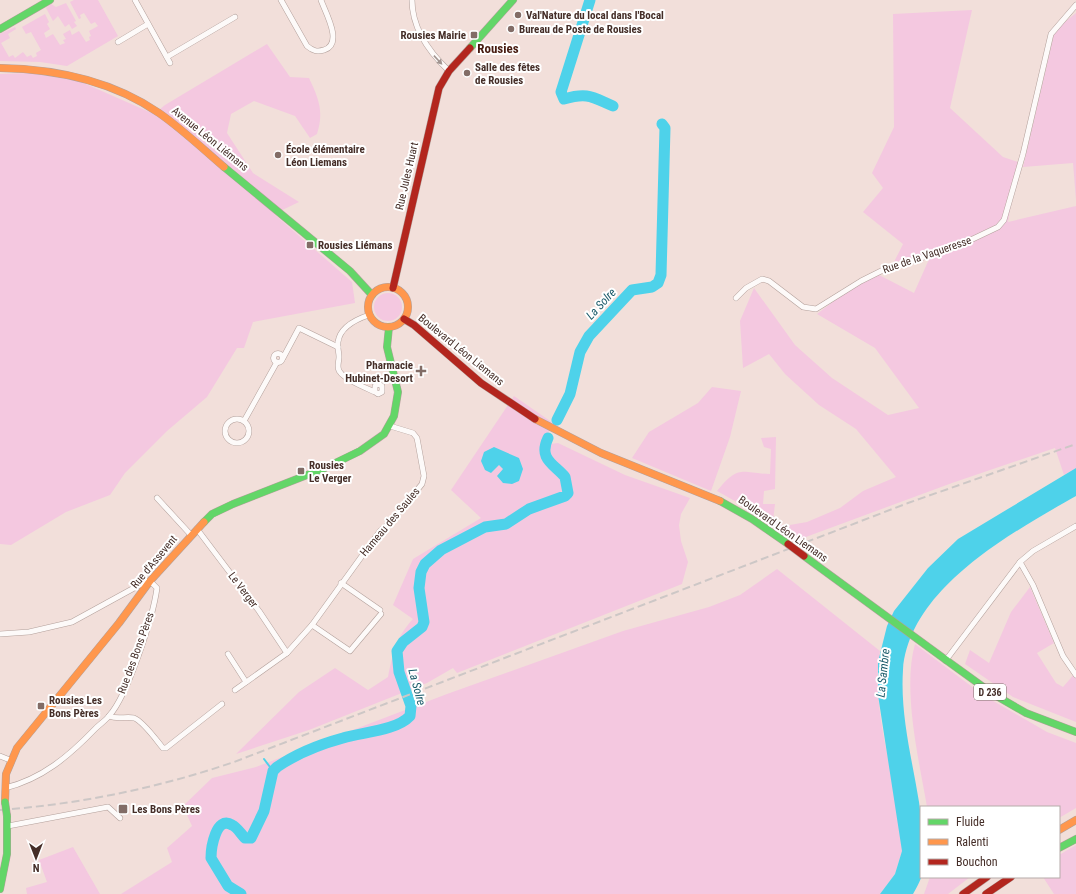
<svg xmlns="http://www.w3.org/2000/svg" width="1076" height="894" viewBox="0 0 1076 894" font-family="'Roboto Condensed',sans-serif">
<rect width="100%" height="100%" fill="#f2dfda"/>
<!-- green -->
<g fill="#f4c8e0">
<polygon points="74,0 98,0 118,36 67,66 40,62 0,61 0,34 15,27 16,29 8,34 10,38 1,43 9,57 13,55 15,58 23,52 27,57 31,55 33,58 37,56 36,53 41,50 31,32 26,34 22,27 45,14 49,22 47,24 50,29 44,33 46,38 53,34 60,45 65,43 63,40 66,39 63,34 70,30 72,35 79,31 86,42 90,40 89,37 91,36 89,31 98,26 95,22 91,24 84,13 80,15 81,18 79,19 70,2"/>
<polygon points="66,3 76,21 74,22 77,26 72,29 69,24 65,27 58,16 53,21 46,8 51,4 56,7"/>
<path d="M 972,10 L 950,108 L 1003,157 L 1018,162 L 1008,222 L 1076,206 L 1076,468 L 1064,475 L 1055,448 L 952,483 L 795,541 L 758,514 L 717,491 C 739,464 741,473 770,474 L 771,449 L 764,447 L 761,438 L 776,437 L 775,489 L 764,491 L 763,504 L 775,504 L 773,521 L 784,526 L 807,522 L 840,508 L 863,491 L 896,477 L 856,429 L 819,405 L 785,374 L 769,354 L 743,368 L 740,321 L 754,288 L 795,345 L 832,378 L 888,415 L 919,408 L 875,348 L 817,314 L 848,290 L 879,275 L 914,293 L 930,257 L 894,262 L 903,244 L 863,212 L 883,188 L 872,173 L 894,127 L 893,14 Z"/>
<polygon points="1076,13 1076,200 1073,163 1023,167 1055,30"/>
<path d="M 267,44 L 290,77 L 309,78 C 319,99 324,112 317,134 L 310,138 L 295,116 L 254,101 L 231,114 L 227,133 L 253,173 L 299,202 L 274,214 L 352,282 L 355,303 L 253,322 L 244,348 L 237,348 L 207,397 L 167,431 L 125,473 L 110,495 L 66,512 L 11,545 L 0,544 L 0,74 L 30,73 L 79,81 L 154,114 L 165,105 Z"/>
<circle cx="388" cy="307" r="14"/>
<polygon points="712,387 741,391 730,437 711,491 632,458 649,432 698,403"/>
<path d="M 514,396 L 553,423 L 542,445 L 558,443 L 625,475 L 690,498 L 681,514 L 679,525 L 681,541 L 688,562 L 682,584 L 457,673 L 453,668 L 427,683 L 309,730 L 236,754 L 299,692 L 335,668 L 368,690 L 388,677 C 393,653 396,637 413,619 L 393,605 L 413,559 L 481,518 L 451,490 Z"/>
<path d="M 777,569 L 880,651 C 869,715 901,786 902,851 L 895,874 L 880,894 L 121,894 L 172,862 L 167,848 L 192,826 L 183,806 L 212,778 L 256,767 L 447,694 L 623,631 L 709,607 L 740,595 Z"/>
<polygon points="1030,587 1054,643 1037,653 1056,683 1063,687 1076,672 1076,722 1013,697 965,664 970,650 989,663 1011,612"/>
<path d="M 915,644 L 983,695 L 1047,732 L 1076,743 L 1076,808 L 1059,818 L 1059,807 L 927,807 C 919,760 902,690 915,644 Z"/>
<polygon points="1076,845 1076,894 1054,894 1043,877 1059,877 1059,855"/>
<polygon points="73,847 100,894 27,894 26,888 47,882 39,860"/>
<polygon points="930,877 970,877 948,894 924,894"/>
</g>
<!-- water -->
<g fill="#4ed2ea">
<polygon points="494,447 519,458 523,469 519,481 512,484 503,483 497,476 503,469 499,465 491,473 485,470 481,461 484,452"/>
<path d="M 1076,468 L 1076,496 C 1013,532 909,588 903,670 C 900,714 912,759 919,802 C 922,820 921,838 921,856 C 921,863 922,871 921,878 C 919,883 916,889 913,894 L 880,894 L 895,874 L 902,851 L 878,695 L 878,662 L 887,626 L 894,611 L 928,568 L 958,539 Z"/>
</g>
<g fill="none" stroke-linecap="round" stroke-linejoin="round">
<!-- stream -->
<polyline stroke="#4ed2ea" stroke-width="2" points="264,759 273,771"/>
<!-- river -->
<g stroke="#4ed2ea" stroke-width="11">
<path d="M 590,0 L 561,92 L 564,99 C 588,92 592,97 613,106"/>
<polyline points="557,420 570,394 580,352 589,336 632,290 652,287 658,283 661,275 665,128 662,124"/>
<path d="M 241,894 L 228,886 L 211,858 C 211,848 216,815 232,825 C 237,827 241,834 245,838 L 251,838 L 264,811 L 273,771 L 277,767 C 296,754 321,744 343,738 C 362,732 396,731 410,716 L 411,706 L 399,672 L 397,651 L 403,642 L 422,627 L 424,622 L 419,588 L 421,572 L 425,564 L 441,550 L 485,527 L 506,524 L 529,509 L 565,496 L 568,493 L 565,477 C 554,464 538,459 548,438"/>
</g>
<!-- street casing -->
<g stroke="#b3a09b" stroke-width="6">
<g id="street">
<polyline points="135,0 170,63"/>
<path d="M 281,0 L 307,46 C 313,51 317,52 324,50 C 344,44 325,12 321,0"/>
<path d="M 412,0 C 412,28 430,53 449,71"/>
<polyline points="118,42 148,24"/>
<polyline points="167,57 235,17"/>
<polyline points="736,298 746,288 762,279 769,281 803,307 816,309 861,281 881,271 958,246 998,227 1004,220 1023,154 1051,34 1076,5"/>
<path d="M 369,315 C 357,319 340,327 338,342 C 337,347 339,352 339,357 C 339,362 336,368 340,372 C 345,380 366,388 375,392 L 378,394 L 382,392 L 382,386 L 378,384 L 375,386 L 375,392"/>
<circle cx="278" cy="358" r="4.5"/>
<polyline points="283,358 299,328 338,347"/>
<circle cx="237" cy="431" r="12"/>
<polyline points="244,421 277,362"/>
<polyline points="157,498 191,535"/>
<polyline points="197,529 259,611 287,653 312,625 380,531 391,522 422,484 424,476 417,438 413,433 390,426"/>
<polyline points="1020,562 1033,585 1063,656 1076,675"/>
<polyline points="341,583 380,610"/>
<polyline points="312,625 350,651 381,614"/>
<path d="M 0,634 L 29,632 L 72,622 L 145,582 L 150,581 L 157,588 C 153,617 128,695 109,716 C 105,721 100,724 95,729 C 69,756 42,779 5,788"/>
<polyline points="228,654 246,682"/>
<polyline points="946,660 1020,562 1033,551 1076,526"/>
<polyline points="235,690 287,653"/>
<path d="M 109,716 C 118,720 126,716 134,718 C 143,721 157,741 163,748 L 166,748 L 222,704"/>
<polyline points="0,756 10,760"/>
<polyline points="8,826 108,807 120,818"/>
</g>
</g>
<!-- fast casing -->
<g stroke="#b3a09b" stroke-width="8">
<g id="fast">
<polyline points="0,29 50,0"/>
<polyline points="470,48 513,0"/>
<polyline points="224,167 350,271 372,295"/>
<polyline points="720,501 752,519 788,544"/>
<polyline points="204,522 212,514 233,504 325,468 360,451 384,434 394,416 398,392 387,347 389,327"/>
<polyline points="804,556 946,660"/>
<polyline points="946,660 993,694 1026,713 1076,732"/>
<polyline points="1059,848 1076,839"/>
<polyline points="0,889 7,854 7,816"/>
</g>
</g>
<!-- slow casing -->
<g stroke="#b3a09b" stroke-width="8">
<g id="slow">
<path d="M 0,68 C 56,69 111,80 159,113 C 182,129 203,149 224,167"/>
<circle cx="388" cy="307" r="20"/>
<polyline points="535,419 601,453 720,501"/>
<polyline points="5,802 6,774 17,748 119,623 150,581 204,522"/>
<polyline points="1059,830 1076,820"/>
</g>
</g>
<!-- jam casing -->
<g stroke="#b3a09b" stroke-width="8">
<g id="jam">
<polyline points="393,288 439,88 449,71 470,48"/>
<polyline points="404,319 414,325 481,383 535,419"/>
<polyline points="963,894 987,877"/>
<polyline points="986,894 1011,877"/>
</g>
</g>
<!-- street -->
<use href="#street" stroke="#fdfaf9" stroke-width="5"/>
<!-- fast -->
<use href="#fast" stroke="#63d668" stroke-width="7"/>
<!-- slow -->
<use href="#slow" stroke="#ff974d" stroke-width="7"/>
<!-- jam -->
<use href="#jam" stroke="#b3261e" stroke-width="7"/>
<!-- rail -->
<path stroke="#cdc7c6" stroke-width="2" stroke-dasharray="8 4" stroke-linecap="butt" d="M 0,810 C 80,804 158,788 234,762 L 908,503 L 1076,444"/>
<!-- fast-bridge casing -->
<g stroke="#b3a09b" stroke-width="8" stroke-linecap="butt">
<polyline id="fast-bridge" points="5,802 7,816"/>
</g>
<!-- jam-bridge casing -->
<g stroke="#b3a09b" stroke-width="8" stroke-linecap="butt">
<polyline id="jam-bridge" points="788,544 804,556"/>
</g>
<!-- fast-bridge -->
<use href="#fast-bridge" stroke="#63d668" stroke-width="7"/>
<!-- jam-bridge -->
<use href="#jam-bridge" stroke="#b3261e" stroke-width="7"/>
</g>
<!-- one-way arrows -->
<defs><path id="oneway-solid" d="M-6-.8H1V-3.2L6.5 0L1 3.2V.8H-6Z"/></defs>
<use fill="#a19490" href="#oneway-solid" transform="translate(438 60) rotate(47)"/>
<!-- markers -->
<g fill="#826c66" stroke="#fff" stroke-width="1.5">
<circle cx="518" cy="15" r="4"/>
<circle cx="511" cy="29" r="4"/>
<rect x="470" y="31" width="8" height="8" rx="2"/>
<circle cx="467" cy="73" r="4"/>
<circle cx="278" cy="155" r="4"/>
<rect x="306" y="241" width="8" height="8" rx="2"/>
<path d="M419 365h4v4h4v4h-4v4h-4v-4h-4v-4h4z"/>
<rect x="297" y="467" width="8" height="8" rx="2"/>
<rect x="37" y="702" width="8" height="8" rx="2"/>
<rect x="118" y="804" width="10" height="10" rx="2"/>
</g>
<g text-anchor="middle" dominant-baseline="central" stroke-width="4" stroke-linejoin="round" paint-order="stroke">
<!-- shield labels -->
<rect fill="#fff" stroke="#7d6d68" stroke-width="1" x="974" y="684" width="32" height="16" rx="3"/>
<g font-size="10" font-weight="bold" fill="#452e28">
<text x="990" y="692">D 236</text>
</g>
<!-- poi labels -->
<g font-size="11" font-weight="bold" fill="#452e28" stroke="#fff" text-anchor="start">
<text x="526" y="15">Val'Nature du local dans l'Bocal</text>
<text x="519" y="29">Bureau de Poste de Rousies</text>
<text x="466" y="35" text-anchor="end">Rousies Mairie</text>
<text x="475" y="67">Salle des fêtes<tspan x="475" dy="13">de Rousies</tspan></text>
<text x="286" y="149">École élémentaire<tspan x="286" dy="13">Léon Liemans</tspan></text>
<text x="318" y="245">Rousies Liémans</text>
<text x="413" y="365" text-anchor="end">Pharmacie<tspan x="413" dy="13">Hubinet-Desort</tspan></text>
<text x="309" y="465">Rousies<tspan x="309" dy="13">Le Verger</tspan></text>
<text x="49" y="700">Rousies Les<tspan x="49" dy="13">Bons Pères</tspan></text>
<text x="132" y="809">Les Bons Pères</text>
</g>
<!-- street labels -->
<g font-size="11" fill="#452e28" stroke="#fff">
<text transform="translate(210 139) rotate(39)">Avenue Léon Liémans</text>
<text transform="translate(407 176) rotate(-77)">Rue Jules Huart</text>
<text transform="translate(927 255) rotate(-19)">Rue de la Vaqueresse</text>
<text transform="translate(461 350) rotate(39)">Boulevard Léon Liemans</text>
<text transform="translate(390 522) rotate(-50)">Hameau des Saules</text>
<text transform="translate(783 529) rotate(35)">Boulevard Léon Liemans</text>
<text transform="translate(154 562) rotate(-50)">Rue d'Assevent</text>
<text transform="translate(243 590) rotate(53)">Le Verger</text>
<text transform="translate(136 653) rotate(-70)">Rue des Bons Pères</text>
</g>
<!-- water labels -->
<g font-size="12" font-style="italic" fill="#1b5b6a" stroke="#fff">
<text transform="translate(601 304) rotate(-47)">La Solre</text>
<text transform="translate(883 673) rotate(-84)">La Sambre</text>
<text transform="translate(417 687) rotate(75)">La Solre</text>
</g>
<!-- quarter labels -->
<g font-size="13" font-weight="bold" fill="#471b10" stroke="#fff">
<text x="498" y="48">Rousies</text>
</g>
</g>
<!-- legend -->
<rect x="920" y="806" width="140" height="72" fill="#ffffff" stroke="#b5aba9"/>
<rect x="928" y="819" width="20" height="6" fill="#63d668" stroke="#b5aba9"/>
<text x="956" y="826" font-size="12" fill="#452e28">Fluide</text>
<rect x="928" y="839" width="20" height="6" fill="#ff974d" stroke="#b5aba9"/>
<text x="956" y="846" font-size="12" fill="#452e28">Ralenti</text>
<rect x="928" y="859" width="20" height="6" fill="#b3261e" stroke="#b5aba9"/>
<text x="956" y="866" font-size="12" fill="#452e28">Bouchon</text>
<!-- north arrow -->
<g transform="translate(36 858) rotate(180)" stroke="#ffffff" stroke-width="3" paint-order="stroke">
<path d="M0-3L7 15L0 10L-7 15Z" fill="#452e28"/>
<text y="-6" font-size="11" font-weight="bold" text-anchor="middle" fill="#452e28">N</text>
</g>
</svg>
